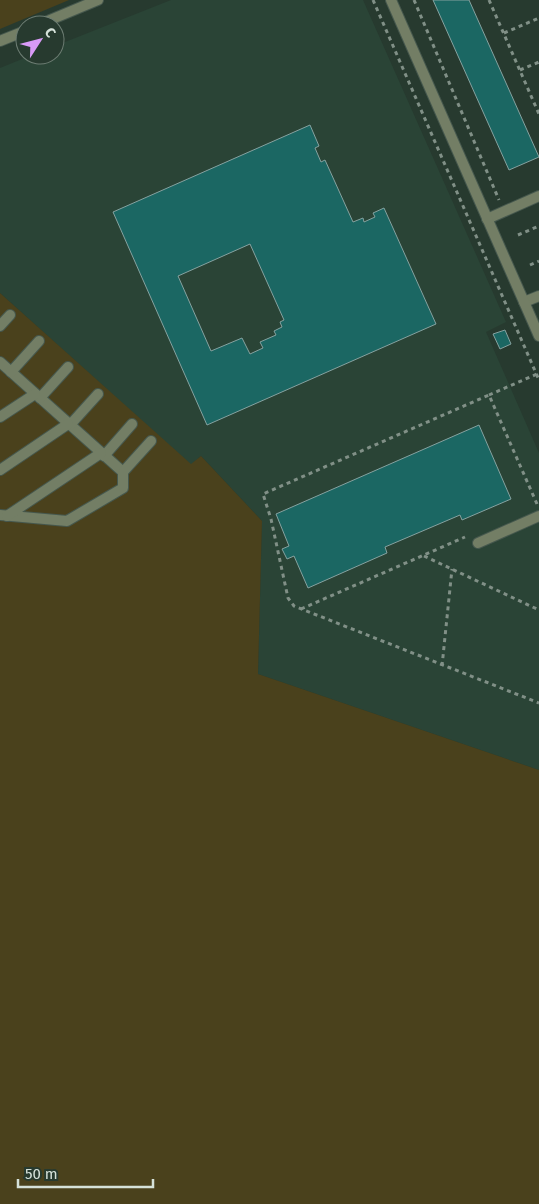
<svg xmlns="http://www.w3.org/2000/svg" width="539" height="1204" viewBox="0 0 539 1204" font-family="'Fira Sans',sans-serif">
<rect width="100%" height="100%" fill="#273a2f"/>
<!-- built -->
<polygon fill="#2a4436" points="171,0 363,0 506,322 486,332 539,453 539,770 258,674 262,521 201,456 191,465 0,293 0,68 32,55 55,55 55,46"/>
<!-- green -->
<g fill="#4a411c">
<polygon points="0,0 69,0 0,29"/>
<polygon points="0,293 191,464 201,456 262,521 258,674 539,770 539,1204 0,1204"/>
</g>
<!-- building -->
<g fill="#1b6763" stroke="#86a2a0" fill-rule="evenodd">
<polygon points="433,0 469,0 539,157 509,170"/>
<path d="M 310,125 L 319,146 L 315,148 L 321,162 L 325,160 L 353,222 L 363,218 L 364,222 L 375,217 L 373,213 L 384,208 L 436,324 L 207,425 L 113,212 ZM 250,244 L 284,320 L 280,322 L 282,327 L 274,331 L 276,335 L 260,342 L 263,348 L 250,354 L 242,338 L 211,351 L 178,276 Z"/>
<polygon points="505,330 511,344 500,349 493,334"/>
<polygon points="479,425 511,499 462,520 460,515 385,547 387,553 308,588 294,556 287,559 282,549 289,546 276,514"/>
</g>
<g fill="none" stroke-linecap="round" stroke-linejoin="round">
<!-- service casing -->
<g stroke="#46584e" stroke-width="12">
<g id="service">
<polyline points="38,25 98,0"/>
<polyline points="0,41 25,31"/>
<polyline points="487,219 539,196"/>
<polyline points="524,302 539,296"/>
<polyline points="0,326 10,315"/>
<polyline points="0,362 123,472"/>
<polyline points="11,372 39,341"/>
<polyline points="40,398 68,367"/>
<polyline points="0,417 35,394"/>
<polyline points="70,425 98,394"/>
<polyline points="104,456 132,424"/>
<polyline points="0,470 68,424"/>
<polyline points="0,515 67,521 123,488 123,472 151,441"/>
<polyline points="7,516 101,453"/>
<polyline points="478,543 539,516"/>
</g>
</g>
<!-- minor casing -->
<g stroke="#46584e" stroke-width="12">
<polyline id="minor" points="391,0 539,336"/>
</g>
<!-- path -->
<g stroke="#819087" stroke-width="3" stroke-dasharray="4 4" stroke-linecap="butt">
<polyline points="373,0 539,380"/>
<polyline points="414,0 499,200"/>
<polyline points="489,0 539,114"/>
<polyline points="504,33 539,18"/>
<polyline points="520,70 539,62"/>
<polyline points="518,235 539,226"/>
<polyline points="530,265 539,261"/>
<polyline points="489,395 537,374"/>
<polyline points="537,504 489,395 263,494 271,519 288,598 294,606 539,703"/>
<polyline points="424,556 539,610"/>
<polyline points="301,609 465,537"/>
<polyline points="442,666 452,569"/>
</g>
<!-- service -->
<use href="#service" stroke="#737e65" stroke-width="10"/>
<!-- minor -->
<use href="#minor" stroke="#737e65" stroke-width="10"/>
</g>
<!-- north arrow -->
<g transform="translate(40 40) rotate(54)"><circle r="24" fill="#273a2f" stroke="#6d7d73"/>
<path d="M0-4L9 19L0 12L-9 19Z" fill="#d99af7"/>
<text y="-8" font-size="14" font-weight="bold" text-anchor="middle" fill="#d5e1d9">С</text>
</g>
<!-- scale -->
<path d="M18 1179v8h135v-8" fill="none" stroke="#d5e1d9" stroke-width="2.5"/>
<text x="25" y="1179" font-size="15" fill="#d5e1d9" stroke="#273a2f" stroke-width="4" paint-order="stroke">50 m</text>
</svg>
